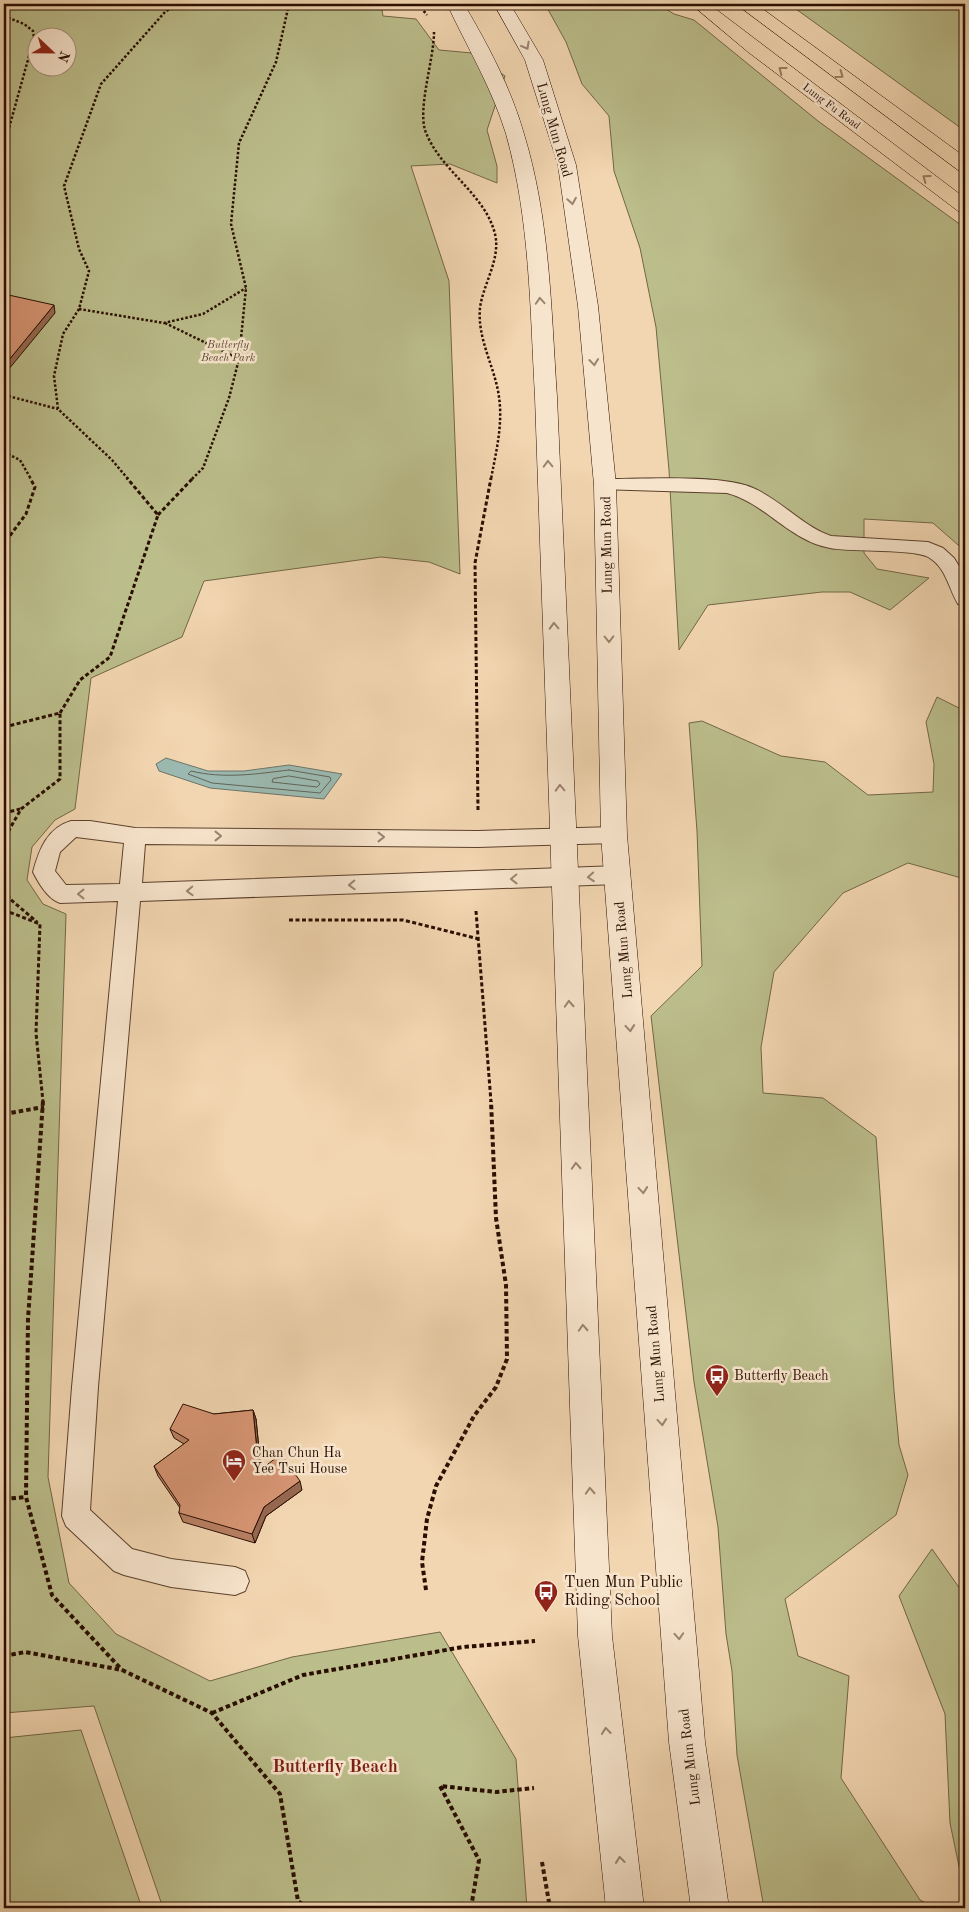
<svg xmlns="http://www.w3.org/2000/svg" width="969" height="1912" viewBox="0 0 969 1912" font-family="'Old Standard TT',serif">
<rect width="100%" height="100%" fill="#f2d6b1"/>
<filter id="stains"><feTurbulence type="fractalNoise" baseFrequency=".004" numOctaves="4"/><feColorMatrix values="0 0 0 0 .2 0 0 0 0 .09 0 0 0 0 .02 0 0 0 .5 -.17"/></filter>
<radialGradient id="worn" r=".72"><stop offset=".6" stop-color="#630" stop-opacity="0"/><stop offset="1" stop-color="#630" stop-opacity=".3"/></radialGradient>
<!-- green -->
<g fill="#bbbd8b" stroke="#726646" fill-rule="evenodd">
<path d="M 4,4 L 381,4 L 383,16 L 416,19 L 439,50 L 472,53 L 505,76 L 487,130 L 497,166 L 497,183 L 450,164 L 411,166 L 449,281 L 460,574 L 429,562 L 381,557 L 204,581 L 182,637 L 91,678 L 75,809 L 55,820 L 32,847 L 27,880 L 43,904 L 66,914 L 48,1477 L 69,1583 L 116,1634 L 210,1681 L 292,1657 L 440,1632 L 516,1759 L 527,1908 L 163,1908 L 94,1706 L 4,1713 ZM 38,38 L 68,38 L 68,68 L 38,68 Z"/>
<polygon points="545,4 658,4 674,14 694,20 818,121 965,228 965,551 933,523 864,519 864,553 877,569 929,578 890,610 850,592 822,592 708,605 679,650 669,470 656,327 640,248 614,171 609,116 582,84 566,42"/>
<polygon points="789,4 965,4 965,131"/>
<polygon points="937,697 965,711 965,879 908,863 843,893 774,972 761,1047 763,1093 823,1098 876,1137 894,1391 899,1445 908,1475 896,1515 785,1599 798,1656 849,1676 841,1778 920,1900 936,1908 764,1908 737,1755 732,1671 726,1634 718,1527 694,1382 651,1016 702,966 697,831 689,723 702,721 781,756 825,762 868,795 933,792 934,764 926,722"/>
<polygon points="932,1549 965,1596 965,1895 950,1823 945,1714 899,1596"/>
<polygon points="81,1730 142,1908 4,1908 4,1738"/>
</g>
<!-- water -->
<polygon fill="#9bb9b0" stroke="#6d756a" points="166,758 208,771 244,771 289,765 342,774 324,799 210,788 159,771 156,764"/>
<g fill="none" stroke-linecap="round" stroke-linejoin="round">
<!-- shore -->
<g stroke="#626458" stroke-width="1">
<path d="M 289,770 L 330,777 L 331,780 L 320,793 L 212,783 L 188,774 L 191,771 C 224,779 256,774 289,770 Z"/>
<polygon points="289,776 318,781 320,784 317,787 272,782 273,779"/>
</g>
<!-- lane casing -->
<g stroke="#5b402c" stroke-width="2">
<g id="lane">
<path d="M 605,479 C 641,479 724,474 753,488 C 781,500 802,526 831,536 L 928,542 L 943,548 L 954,558 L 965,576 L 965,606 L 958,604 C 948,587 946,567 928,557 C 914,549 851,552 830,548 C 790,541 765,503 727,493 L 599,489 L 596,485 L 599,481 Z"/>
<path d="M 71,821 L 90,821 L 135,828 L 478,831 L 614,827 L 622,829 L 625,835 L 622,841 L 614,843 L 478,847 L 145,844 L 142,883 L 618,866 L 626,869 L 629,875 L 626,881 L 618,884 L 140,901 L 98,1387 L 90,1510 L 132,1549 L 171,1559 L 235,1567 L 245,1571 L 249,1581 L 245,1591 L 235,1595 L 171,1587 L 124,1575 L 114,1571 L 66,1526 L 62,1516 L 72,1387 L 118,901 L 60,903 C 48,899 39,884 33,872 C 39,850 47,828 71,821 ZM 76,837 L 124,843 L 120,884 L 66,885 L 55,871 L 60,852 Z"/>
</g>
</g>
<!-- secondary casing -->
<g stroke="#290e00" stroke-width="1">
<g id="secondary">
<path d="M 447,4 L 464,4 C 488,45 511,88 524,134 C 550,219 551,309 557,397 L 612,1636 L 644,1908 L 606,1908 L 578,1636 L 535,397 C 530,309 530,219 506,134 C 492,88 467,47 447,4 Z"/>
<polygon points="494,4 510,4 543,60 576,165 598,306 616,485 627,835 705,1742 729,1908 691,1908 669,1742 601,835 594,485 578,306 558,165 525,60"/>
</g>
</g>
<!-- primary casing -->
<g stroke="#290e00" stroke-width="1">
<g id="primary">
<polygon points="691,4 709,4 965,198 965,213 958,211 748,52"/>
<polygon points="736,4 756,4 965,157 965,172 958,170"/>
</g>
</g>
<!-- path-far2 -->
<g stroke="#290e00" stroke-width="2.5" stroke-dasharray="2.5 2" stroke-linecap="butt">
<polyline points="418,4 427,15"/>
<polyline points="4,16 24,24 33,31 34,38 4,146"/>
<path d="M 434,32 C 434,59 418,106 425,130 C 439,170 485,193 495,234 C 501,259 483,284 480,308 C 477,339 495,367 499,397 C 503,425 496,452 491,479"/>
<polyline points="79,309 164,323 203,314 246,288"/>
<polyline points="165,323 239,359"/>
<polyline points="4,395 58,409"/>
<polyline points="4,452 20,460 31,479"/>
<polyline points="128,479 112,460 58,409 54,376 63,334 79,309 89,271 79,249 64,186 101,84 165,12 177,4"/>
<polyline points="192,479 203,468 229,398 239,359 246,288 231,224 239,143 276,62 289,4"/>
</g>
<!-- path-far1 -->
<g stroke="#290e00" stroke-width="3" stroke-dasharray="4 2.5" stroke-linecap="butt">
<polyline points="158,515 193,478"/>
<polyline points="4,566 7,560 6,541 26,514 35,487 30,478"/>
<polyline points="60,713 80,680 110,657 158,515 127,478"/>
<polyline points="4,727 60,713 60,779 21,809 4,839"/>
<polyline points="478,810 475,563 491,478"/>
<polyline points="4,813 20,809"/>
<polyline points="4,889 10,899 37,922"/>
<polyline points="4,910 40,924 36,1033 43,1102"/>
<polyline points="476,911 491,1102"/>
<polyline points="289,920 403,920 479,939"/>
</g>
<!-- path -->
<g stroke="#290e00" stroke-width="4" stroke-dasharray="4.5 3" stroke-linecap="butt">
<polyline points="43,1101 28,1319 26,1497 52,1595 122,1670"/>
<polyline points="4,1114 44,1107"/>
<polyline points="4,1499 26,1497"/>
<polyline points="426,1590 422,1562 427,1519 436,1486 474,1416 496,1387 507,1359 506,1285 496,1218 491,1101"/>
<polyline points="4,1656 25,1652 122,1670 212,1713 280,1794 298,1901 308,1908"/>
<polyline points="212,1713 303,1675 463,1647 535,1641"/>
<polyline points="542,1862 550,1908"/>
<polyline points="471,1908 479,1860 440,1786 496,1792 534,1788"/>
</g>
<!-- lane -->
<use href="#lane" fill="#f7e4cc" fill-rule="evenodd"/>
<!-- secondary -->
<use href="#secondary" fill="#f7e4cc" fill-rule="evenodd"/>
<!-- primary -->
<use href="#primary" fill="#f2d6b1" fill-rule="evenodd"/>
</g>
<!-- wall -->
<polygon fill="#b87f63" stroke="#290e00" points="253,1410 256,1419 261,1469 302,1490 266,1516 255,1543 183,1522 179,1513 180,1508 158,1476 154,1466 184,1444 174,1438 170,1429 214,1414"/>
<!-- shaded-wall -->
<g fill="#966850" stroke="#290e00">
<polygon points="54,305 55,313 4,375 4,366"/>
<polygon points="253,1410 256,1419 262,1480 259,1471"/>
<polygon points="300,1481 302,1490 266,1516 255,1543 252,1534 264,1507"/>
</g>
<!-- building -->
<g fill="#d69473" stroke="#290e00">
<polygon points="4,294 54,305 4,366"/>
<polygon points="183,1404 214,1414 253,1410 259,1471 281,1454 300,1481 264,1507 252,1534 179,1513 180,1505 154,1466 189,1440 170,1429"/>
</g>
<!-- one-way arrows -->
<defs><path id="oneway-chevron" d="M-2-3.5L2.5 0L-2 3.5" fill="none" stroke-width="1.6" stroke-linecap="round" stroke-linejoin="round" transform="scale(1.25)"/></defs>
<g stroke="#9a8470">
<use href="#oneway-chevron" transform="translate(526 46) rotate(61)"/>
<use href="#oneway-chevron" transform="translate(572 201) rotate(81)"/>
<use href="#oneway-chevron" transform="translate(540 301) rotate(-94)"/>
<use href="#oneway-chevron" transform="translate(594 362) rotate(84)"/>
<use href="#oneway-chevron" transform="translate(548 464) rotate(-92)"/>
<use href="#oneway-chevron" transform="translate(554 626) rotate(-92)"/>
<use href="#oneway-chevron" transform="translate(609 639) rotate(89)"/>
<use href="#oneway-chevron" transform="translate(560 788) rotate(-92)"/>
<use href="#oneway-chevron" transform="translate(218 836)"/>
<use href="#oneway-chevron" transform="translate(381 837)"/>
<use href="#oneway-chevron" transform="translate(591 877) rotate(176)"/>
<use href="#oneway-chevron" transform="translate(514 879) rotate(179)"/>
<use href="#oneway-chevron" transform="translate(352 885) rotate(178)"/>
<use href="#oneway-chevron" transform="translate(190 891) rotate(178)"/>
<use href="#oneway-chevron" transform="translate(81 894) rotate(-180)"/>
<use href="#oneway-chevron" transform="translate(569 1004) rotate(-93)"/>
<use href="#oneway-chevron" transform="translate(630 1028) rotate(85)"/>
<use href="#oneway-chevron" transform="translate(576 1166) rotate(-93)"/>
<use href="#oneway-chevron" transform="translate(643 1190) rotate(85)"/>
<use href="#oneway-chevron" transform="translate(583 1328) rotate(-93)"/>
<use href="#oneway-chevron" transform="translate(662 1422) rotate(85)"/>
<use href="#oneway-chevron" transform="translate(590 1491) rotate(-93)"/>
<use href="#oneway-chevron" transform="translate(679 1636) rotate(86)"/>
<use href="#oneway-chevron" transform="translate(606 1731) rotate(-96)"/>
<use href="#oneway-chevron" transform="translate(620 1860) rotate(-96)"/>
</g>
<g stroke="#987c61">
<use href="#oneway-chevron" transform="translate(782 70) rotate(-143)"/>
<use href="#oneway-chevron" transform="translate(840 75) rotate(36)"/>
<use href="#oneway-chevron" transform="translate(926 178) rotate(-144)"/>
</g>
<!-- icons -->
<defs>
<g id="bus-pin" transform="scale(1.25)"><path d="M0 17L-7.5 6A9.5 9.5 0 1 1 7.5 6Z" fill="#8f2418" stroke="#f7e4cc"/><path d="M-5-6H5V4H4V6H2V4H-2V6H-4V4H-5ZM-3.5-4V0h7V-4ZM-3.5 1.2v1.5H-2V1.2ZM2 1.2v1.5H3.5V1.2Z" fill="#fff"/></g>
<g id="hotel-pin" transform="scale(1.25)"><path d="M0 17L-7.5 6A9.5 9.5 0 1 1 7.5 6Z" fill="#8f2418" stroke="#f7e4cc"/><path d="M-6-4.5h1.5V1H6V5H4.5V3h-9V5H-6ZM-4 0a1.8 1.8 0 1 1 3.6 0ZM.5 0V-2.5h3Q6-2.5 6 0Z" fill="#fff"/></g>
</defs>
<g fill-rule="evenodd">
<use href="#bus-pin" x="717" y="1376"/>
<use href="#hotel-pin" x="234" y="1461"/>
<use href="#bus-pin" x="546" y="1592"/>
</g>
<g text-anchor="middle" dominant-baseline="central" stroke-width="5" stroke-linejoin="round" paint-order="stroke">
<!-- far-street labels -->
<g font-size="11" fill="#290e00" stroke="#f7e4cc">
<text transform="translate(831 107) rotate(37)">Lung Fu Road</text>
</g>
<!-- far-park labels -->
<g font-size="11" font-style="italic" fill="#5c4b31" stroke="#f7e4cc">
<text x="228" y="345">Butterfly<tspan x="228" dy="13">Beach Park</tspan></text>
</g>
<!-- street labels -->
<g font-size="14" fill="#290e00" stroke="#f7e4cc">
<text transform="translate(554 130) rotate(74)">Lung Mun Road</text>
<text transform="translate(607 545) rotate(-91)">Lung Mun Road</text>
<text transform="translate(624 950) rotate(-95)">Lung Mun Road</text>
<text transform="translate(656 1354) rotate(-95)">Lung Mun Road</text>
<text transform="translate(690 1757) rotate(-97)">Lung Mun Road</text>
</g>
<!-- poi labels -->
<g font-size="14" fill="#290e00" stroke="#f7e4cc" text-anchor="start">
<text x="734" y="1376">Butterfly Beach</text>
<text x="252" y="1453">Chan Chun Ha<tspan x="252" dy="16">Yee Tsui House</tspan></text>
</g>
<!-- near-poi labels -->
<g font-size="16" fill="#290e00" stroke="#f7e4cc" text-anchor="start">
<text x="564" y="1583">Tuen Mun Public<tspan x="564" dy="18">Riding School</tspan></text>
</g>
<!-- near-neighbourhood labels -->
<g font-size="18" font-weight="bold" fill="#7a1f14" stroke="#f7e4cc">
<text x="335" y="1767">Butterfly Beach</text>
</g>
</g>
<!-- margin -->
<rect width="969" height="1912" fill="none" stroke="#f2d6b1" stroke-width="20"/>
<rect x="5" y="5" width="959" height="1902" fill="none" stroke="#290e00" stroke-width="2.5"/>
<rect x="10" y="10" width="949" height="1892" fill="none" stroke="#290e00"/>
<!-- north arrow -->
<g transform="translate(52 52) rotate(112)"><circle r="24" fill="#f7e4cc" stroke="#a58e7a"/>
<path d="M0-4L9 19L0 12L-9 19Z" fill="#8f2418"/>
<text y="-8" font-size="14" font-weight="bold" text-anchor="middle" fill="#290e00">N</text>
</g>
<rect width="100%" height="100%" filter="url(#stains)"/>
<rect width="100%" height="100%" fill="url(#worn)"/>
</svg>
